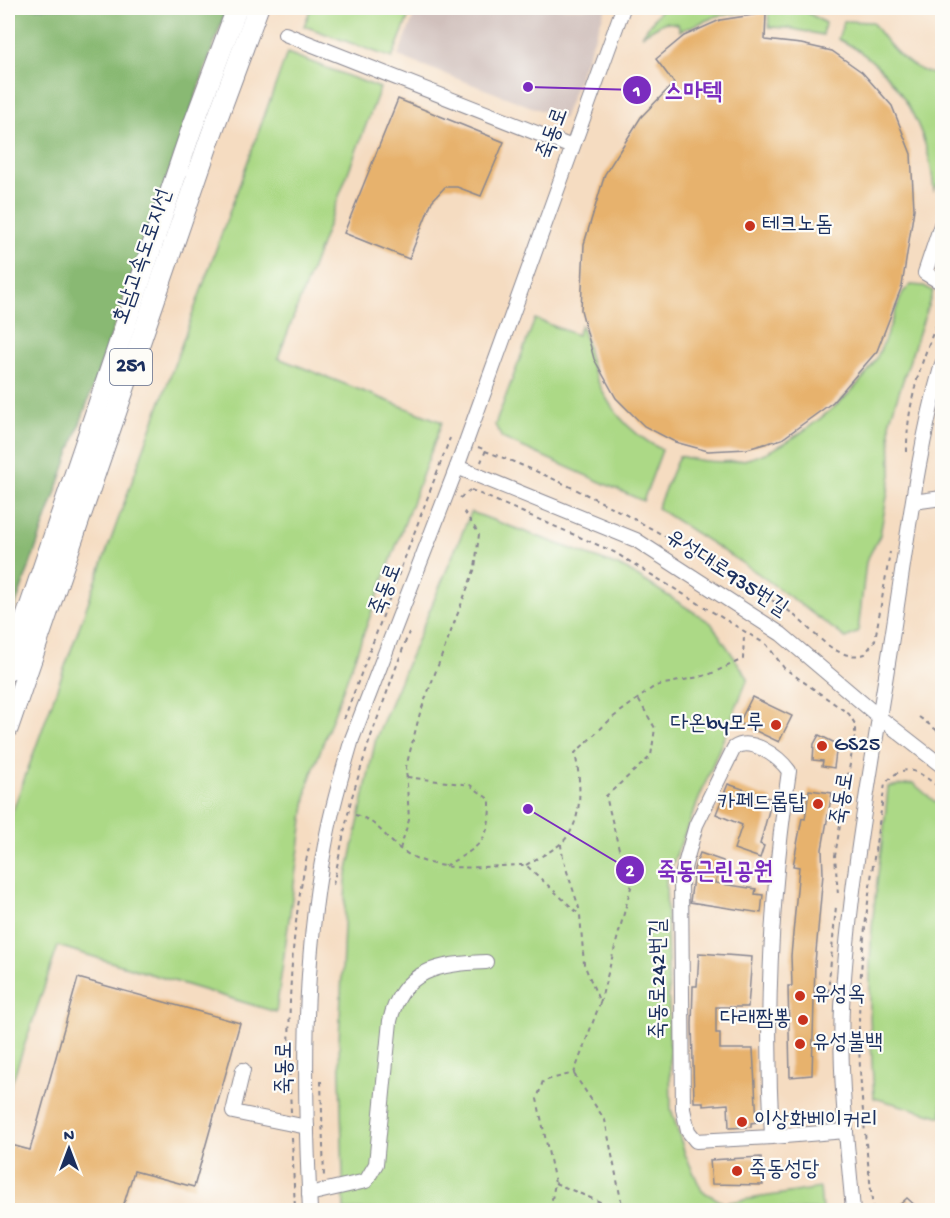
<svg xmlns="http://www.w3.org/2000/svg" width="950" height="1218" viewBox="0 0 950 1218" font-family="'Gochi Hand','Poor Story',sans-serif">
<rect width="100%" height="100%" fill="#fdfcf7"/>
<filter id="ink" filterUnits="userSpaceOnUse"><feTurbulence type="fractalNoise" baseFrequency=".0167" numOctaves="2"/><feDisplacementMap in="SourceGraphic" scale="12" xChannelSelector="R" yChannelSelector="G"/><feConvolveMatrix kernelMatrix="1 2 1 2 8 2 1 2 1" color-interpolation-filters="sRGB"/></filter>
<filter id="wash" filterUnits="userSpaceOnUse"><feTurbulence type="fractalNoise" baseFrequency=".008" numOctaves="4" result="noise"/><feDisplacementMap in="SourceGraphic" scale="24" xChannelSelector="R" yChannelSelector="G"/><feGaussianBlur stdDeviation="1.35" result="paint"/><feColorMatrix in="noise" values="0 0 0 0 0 0 0 0 0 0 0 0 0 0 0 0 0 1.4 0 .05"/><feComposite in="paint" operator="in"/></filter>
<g filter="url(#wash)">
<rect width="100%" height="100%" fill="#f5dcc1"/>
<!-- industrial -->
<polygon fill="#d0c0bc" points="417,8 606,8 563,119 398,56"/>
<!-- green -->
<g fill="#acd986" stroke="#648472" stroke-width="1.5">
<polygon points="311,8 412,8 392,58 304,26"/>
<polygon points="662,8 800,8 825,23 823,35 788,28 769,27 768,9 717,16 680,31 678,24 665,22 642,35"/>
<path d="M 844,21 L 872,22 C 890,48 910,72 942,76 L 942,183 L 939,183 L 934,190 C 929,129 896,66 838,39 Z"/>
<polygon points="287,53 380,88 278,358 442,422 308,784 276,1012 58,946 8,1094 8,824"/>
<path d="M 911,285 L 924,286 L 933,291 L 890,419 L 891,475 L 880,535 L 866,562 L 858,632 L 846,638 L 756,572 L 657,508 L 679,456 C 703,462 727,465 751,458 C 790,447 852,398 873,364 C 886,343 893,315 903,292 Z"/>
<path d="M 535,319 L 577,335 L 581,325 C 587,338 587,353 592,366 C 605,405 626,431 662,450 L 643,501 L 502,438 L 495,425 Z"/>
<polygon points="471,512 626,569 711,623 748,678 666,880 671,1109 685,1154 702,1191 724,1203 820,1188 822,1210 344,1210 339,1042 346,880 376,738"/>
<path d="M 913,783 L 942,808 L 942,1117 L 874,1098 C 871,1046 868,995 871,942 C 874,891 884,839 888,787 Z"/>
</g>
<!-- forest -->
<polygon fill="#89b973" stroke="#527468" stroke-width="1.5" points="8,8 216,8 224,16 8,627"/>
<g id="blocks">
<!-- building -->
<g fill="#e7b26d">
<polygon points="766,13 765,40 801,44 832,51 862,72 892,106 911,154 914,209 902,286 877,351 833,402 782,439 747,449 708,451 675,442 644,426 616,398 594,359 581,310 584,244 605,174 641,117 674,83 656,59 684,36 720,20"/>
<polygon points="398,99 504,142 481,196 457,187 445,187 432,201 409,259 344,233"/>
<polygon points="752,697 792,716 779,742 739,723"/>
<polygon points="819,735 837,744 834,768 822,766 823,761 813,760 814,744"/>
<polygon points="728,784 772,799 760,844 764,846 760,858 734,849 742,825 716,814"/>
<polygon points="809,790 832,793 822,849 823,874 815,963 812,1075 790,1077 788,986 792,986 791,956 799,867 793,866 802,818 805,819"/>
<polygon points="700,853 723,861 715,883 756,889 755,894 763,895 761,913 690,902 694,869"/>
<polygon points="699,953 752,957 748,1007 716,1007 716,1033 720,1033 720,1049 753,1049 757,1122 751,1123 751,1127 729,1128 728,1104 703,1106 703,1102 694,1102 692,1024 693,986 697,986"/>
<polygon points="78,978 240,1023 194,1187 134,1171 122,1210 8,1210 8,1155 11,1145 30,1150"/>
<polygon points="761,1157 763,1185 712,1184 710,1160"/>
<polygon points="907,1198 920,1210 894,1210"/>
</g>
</g>
</g>
<g filter="url(#ink)">
<use href="#blocks" fill-opacity="0" stroke="#888690" stroke-width="1.5"/>
<g fill="none" stroke-linecap="round" stroke-linejoin="round">
<!-- minor casing -->
<g stroke="#888690" stroke-width="16">
<g id="minor">
<polyline points="285,34 572,147"/>
<polyline points="942,222 925,273 942,283"/>
<polyline points="457,467 636,540 781,634 879,717 942,766"/>
<polyline points="913,502 942,498"/>
<polyline points="243,1070 233,1112 307,1127"/>
<path d="M 772,1137 L 696,1141 L 688,1131 L 683,1109 L 681,879 L 696,825 L 734,748 C 751,736 779,757 789,771 C 771,892 765,1015 772,1137 L 846,1131"/>
<path d="M 309,1194 L 366,1181 L 376,1164 L 390,1021 C 402,969 439,964 486,962"/>
<path d="M 310,1210 C 304,1089 302,965 325,845 C 331,809 342,774 352,739 L 457,467 L 623,8"/>
<path d="M 853,1210 C 847,1143 839,1074 842,1007 C 849,885 872,765 891,644 C 906,551 916,455 942,364"/>
</g>
</g>
<!-- highway casing -->
<g stroke="#888690" stroke-width="22">
<g id="highway">
<polyline points="8,671 191,131 237,8"/>
<polyline points="8,728 210,138 258,8"/>
</g>
</g>
<!-- path -->
<g stroke="#888690" stroke-width="2" stroke-dasharray="4.5 4.5" stroke-linecap="butt">
<polyline points="478,447 486,450 481,462"/>
<path d="M 485,451 C 592,490 690,549 786,609 C 810,625 834,664 865,654 L 875,640 L 890,552"/>
<path d="M 907,452 C 906,403 923,356 942,311"/>
<polyline points="471,490 614,552 767,645 784,668 849,714 855,724 855,733 835,856 838,895"/>
<polyline points="460,498 470,490"/>
<polyline points="919,717 942,734"/>
<polyline points="344,719 450,438"/>
<path d="M 407,777 L 470,785 L 490,800 C 490,843 480,846 445,866"/>
<path d="M 355,815 C 378,820 385,839 403,851 C 440,876 484,865 526,865 L 580,915 L 584,964 L 600,1003 L 574,1073 L 543,1081 L 537,1099 L 555,1183 L 550,1210"/>
<path d="M 561,844 C 562,863 575,892 580,912"/>
<polyline points="400,849 409,820 406,767 420,713 475,568 479,534 463,510"/>
<path d="M 526,865 C 537,858 549,853 559,845 C 585,825 581,781 575,753 L 612,718 L 655,686 L 708,675 L 743,659 L 744,635"/>
<polyline points="333,885 351,800 370,739 409,632"/>
<polyline points="828,993 836,906"/>
<polyline points="600,1003 634,876 619,849 606,796 651,756 655,728 638,699"/>
<polyline points="574,1074 605,1120 623,1210"/>
<polyline points="321,1081 324,1178"/>
<path d="M 291,1112 C 287,1022 289,931 310,843"/>
<polyline points="292,1138 295,1210"/>
<polyline points="555,1183 619,1210"/>
<path d="M 873,1210 C 867,1150 859,1090 859,1029 C 859,947 873,865 885,784 C 906,758 922,774 942,790"/>
</g>
<!-- minor -->
<use href="#minor" stroke="#fff" stroke-width="14"/>
<!-- highway -->
<use href="#highway" stroke="#fff" stroke-width="20"/>
</g>
</g>
<!-- markers -->
<g fill="#c8321e" stroke="#fdfcf7" stroke-width="2">
<circle cx="750" cy="226" r="6"/>
<circle cx="776" cy="725" r="6"/>
<circle cx="822" cy="746" r="6"/>
<circle cx="818" cy="804" r="6"/>
<circle cx="800" cy="996" r="6"/>
<circle cx="803" cy="1020" r="6"/>
<circle cx="800" cy="1044" r="6"/>
<circle cx="742" cy="1122" r="6"/>
<circle cx="737" cy="1171" r="6"/>
</g>
<g text-anchor="middle" dominant-baseline="central" stroke-width="4.5" stroke-linejoin="round" paint-order="stroke">
<!-- shield labels -->
<rect fill="#fdfcf7" stroke="#5f6c8c" stroke-width="1.5" x="110" y="349" width="42" height="36" rx="4.5"/>
<g font-size="21" font-weight="bold" fill="#1b2f5e">
<text x="131" y="367">251</text>
</g>
<!-- street labels -->
<g font-size="22" fill="#1b2f5e" stroke="#fdfcf7">
<text transform="translate(554 134) rotate(-70)">죽동로</text>
<text transform="translate(144 257) rotate(-71)">호남고속도로지선</text>
<text transform="translate(726 574) rotate(33)">유성대로935번길</text>
<text transform="translate(387 590) rotate(-69)">죽동로</text>
<text transform="translate(844 799) rotate(-81)">죽동로</text>
<text transform="translate(660 979) rotate(-90)">죽동로242번길</text>
<text transform="translate(286 1068) rotate(-90)">죽동로</text>
</g>
<!-- poi labels -->
<g font-size="22" fill="#1b2f5e" stroke="#fdfcf7" text-anchor="start">
<text x="762" y="226">테크노돔</text>
<text x="764" y="725" text-anchor="end">다온by모루</text>
<text x="834" y="746">GS25</text>
<text x="806" y="804" text-anchor="end">카페드롭탑</text>
<text x="812" y="996">유성옥</text>
<text x="791" y="1020" text-anchor="end">다래짬뽕</text>
<text x="812" y="1044">유성불백</text>
<text x="754" y="1122">이상화베이커리</text>
<text x="749" y="1171">죽동성당</text>
</g>
</g>
<!-- callouts -->
<path fill="none" stroke="#7b2cbf" stroke-width="2" d="M528 87L637 90M528 809L630 870"/>
<g fill="#7b2cbf" stroke="#fdfcf7" stroke-width="2">
<circle cx="528" cy="87" r="6"/>
<circle cx="528" cy="809" r="6"/>
<circle cx="637" cy="90" r="15"/>
<circle cx="630" cy="870" r="15"/>
</g>
<g font-size="18" text-anchor="middle" font-weight="bold" fill="#fff">
<text x="637" y="96">1</text>
<text x="630" y="876">2</text>
</g>
<g font-size="24" text-anchor="middle" font-weight="bold" fill="#7b2cbf" stroke="#fdfcf7" stroke-width="4.5" stroke-linejoin="round" paint-order="stroke">
<text x="693" y="98">스마텍</text>
<text x="715" y="878">죽동근린공원</text>
</g>
<!-- margin -->
<rect width="950" height="1218" fill="none" stroke="#fdfcf7" stroke-width="30"/>
<!-- north arrow -->
<g transform="translate(69 1149)" stroke="#fdfcf7" stroke-width="4.5" paint-order="stroke">
<path d="M0-4.5L10 22L0 15L-10 22Z" fill="#1b2f5e"/>
<text y="-9" font-size="16" font-weight="bold" text-anchor="middle" fill="#1b2f5e">N</text>
</g>
</svg>
